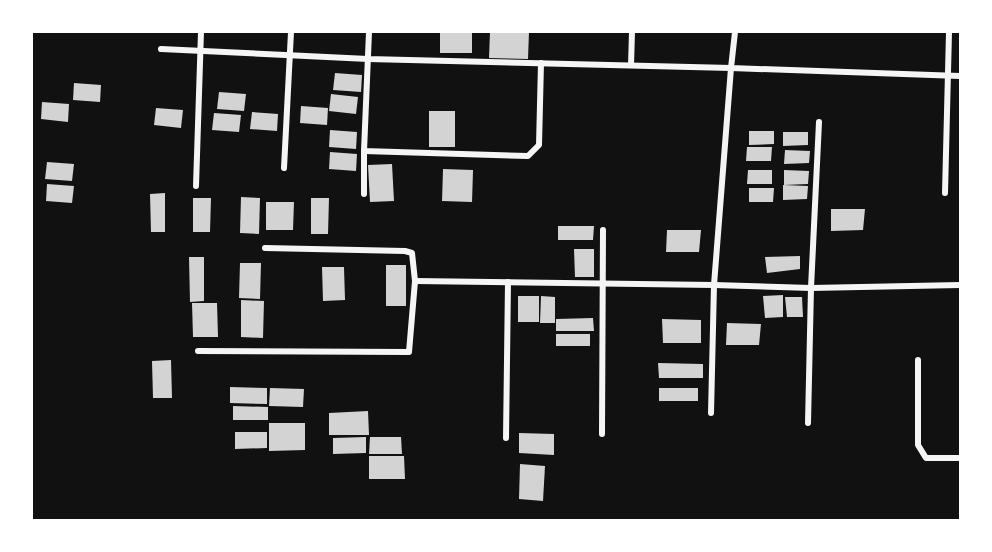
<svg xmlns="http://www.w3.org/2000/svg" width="992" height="552" viewBox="0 0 992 552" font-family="'Archivo Narrow',sans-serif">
<rect width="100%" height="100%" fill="#111"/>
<!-- building -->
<g fill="#d3d3d3">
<rect x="440" y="32" width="32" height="21"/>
<polygon points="490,32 529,32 528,59 489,58"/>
<polygon points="335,73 362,75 361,92 333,90"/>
<polygon points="74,83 101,85 100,102 73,100"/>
<polygon points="219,92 246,94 244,111 217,109"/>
<polygon points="331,94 358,97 356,114 329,111"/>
<polygon points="42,102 69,104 68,122 41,119"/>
<polygon points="301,106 328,108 327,125 300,123"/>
<polygon points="156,108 183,110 181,128 154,125"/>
<rect x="429" y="111" width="26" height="36"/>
<polygon points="252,112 278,114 277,131 250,129"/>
<polygon points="214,113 241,115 239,132 212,130"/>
<polygon points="330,130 357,132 356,149 329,147"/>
<polygon points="749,131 774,131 774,144 749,145"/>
<polygon points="783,132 808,132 808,145 783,146"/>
<polygon points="747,147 772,147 771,161 746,161"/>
<polygon points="785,150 810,151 809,163 784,164"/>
<polygon points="330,152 357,154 356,171 329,169"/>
<polygon points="47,162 74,164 72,181 45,179"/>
<polygon points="392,164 394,201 370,202 368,165"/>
<polygon points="443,169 473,170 472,202 442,201"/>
<polygon points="748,170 772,170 772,184 747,184"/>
<polygon points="784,170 809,171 808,184 784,185"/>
<polygon points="47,184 74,186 72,203 46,201"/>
<polygon points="783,185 808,186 807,199 783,200"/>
<polygon points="749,188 774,188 773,202 749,202"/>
<polygon points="165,193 165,232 151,232 150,194"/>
<polygon points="241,197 260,198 259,234 240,233"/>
<polygon points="193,198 211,198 210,232 193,232"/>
<polygon points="311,198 329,198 328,234 311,234"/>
<polygon points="266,202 294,202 293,230 266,230"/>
<polygon points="831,209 865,209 863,230 831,231"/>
<polygon points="558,226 594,226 593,240 558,240"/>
<polygon points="667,230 701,230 699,252 666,252"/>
<polygon points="574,249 594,249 594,277 575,277"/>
<polygon points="800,256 800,269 767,273 765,257"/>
<polygon points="189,257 204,257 204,301 190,302"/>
<polygon points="240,263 261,263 260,299 239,298"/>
<rect x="386" y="265" width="20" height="41"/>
<polygon points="322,267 344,267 345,300 323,301"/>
<polygon points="783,295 783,317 765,318 763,296"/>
<rect x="518" y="296" width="21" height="26"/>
<polygon points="541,296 555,297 555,323 540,323"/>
<polygon points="785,297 802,297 803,317 787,317"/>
<polygon points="241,300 264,301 263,338 241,337"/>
<polygon points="192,303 217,303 218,337 193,337"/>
<polygon points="593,318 594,331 556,331 556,319"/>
<polygon points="662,319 701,320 701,343 663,343"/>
<polygon points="727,323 761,324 759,345 726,345"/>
<rect x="556" y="334" width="34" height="12"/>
<polygon points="171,360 172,398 153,398 152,361"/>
<polygon points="658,363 703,364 703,378 659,378"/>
<polygon points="230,387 267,388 267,404 230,403"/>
<polygon points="270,388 304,389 303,407 269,406"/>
<rect x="659" y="388" width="39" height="13"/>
<polygon points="233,406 268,407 268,420 233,420"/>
<polygon points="368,411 369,435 329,435 329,413"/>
<polygon points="269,423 305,423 305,450 269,451"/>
<polygon points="235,432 267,432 267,448 235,449"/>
<polygon points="519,433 554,434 554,455 519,453"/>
<polygon points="366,437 366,453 333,454 333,438"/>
<polygon points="370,437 401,437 402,454 369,454"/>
<polygon points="369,456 404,456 405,479 369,479"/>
<polygon points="520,464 545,466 543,501 519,499"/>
</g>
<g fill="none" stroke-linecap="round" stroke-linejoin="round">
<!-- minor -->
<g stroke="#f5f5f5" stroke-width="6">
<polyline points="369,32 364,151 528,156 539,145 541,63"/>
<polyline points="735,32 731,68 960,76"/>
<polyline points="161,49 368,59 731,68 714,285 711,413"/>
<polyline points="631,65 632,32"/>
<polyline points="284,168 291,32"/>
<polyline points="196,186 201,32"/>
<polyline points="945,193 949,32"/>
<polyline points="364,194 364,151"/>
<polyline points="415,281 714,285 811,288 960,285"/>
<polyline points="198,351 409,352 415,281 412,253 405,251 265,248"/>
<polyline points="918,360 918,445 926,458 960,458"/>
<polyline points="808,423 811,288 819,122"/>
<polyline points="602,434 603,230"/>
<polyline points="506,438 508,282"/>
</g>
</g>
<!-- border -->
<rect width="992" height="552" fill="none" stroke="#ffffff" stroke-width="66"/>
</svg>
